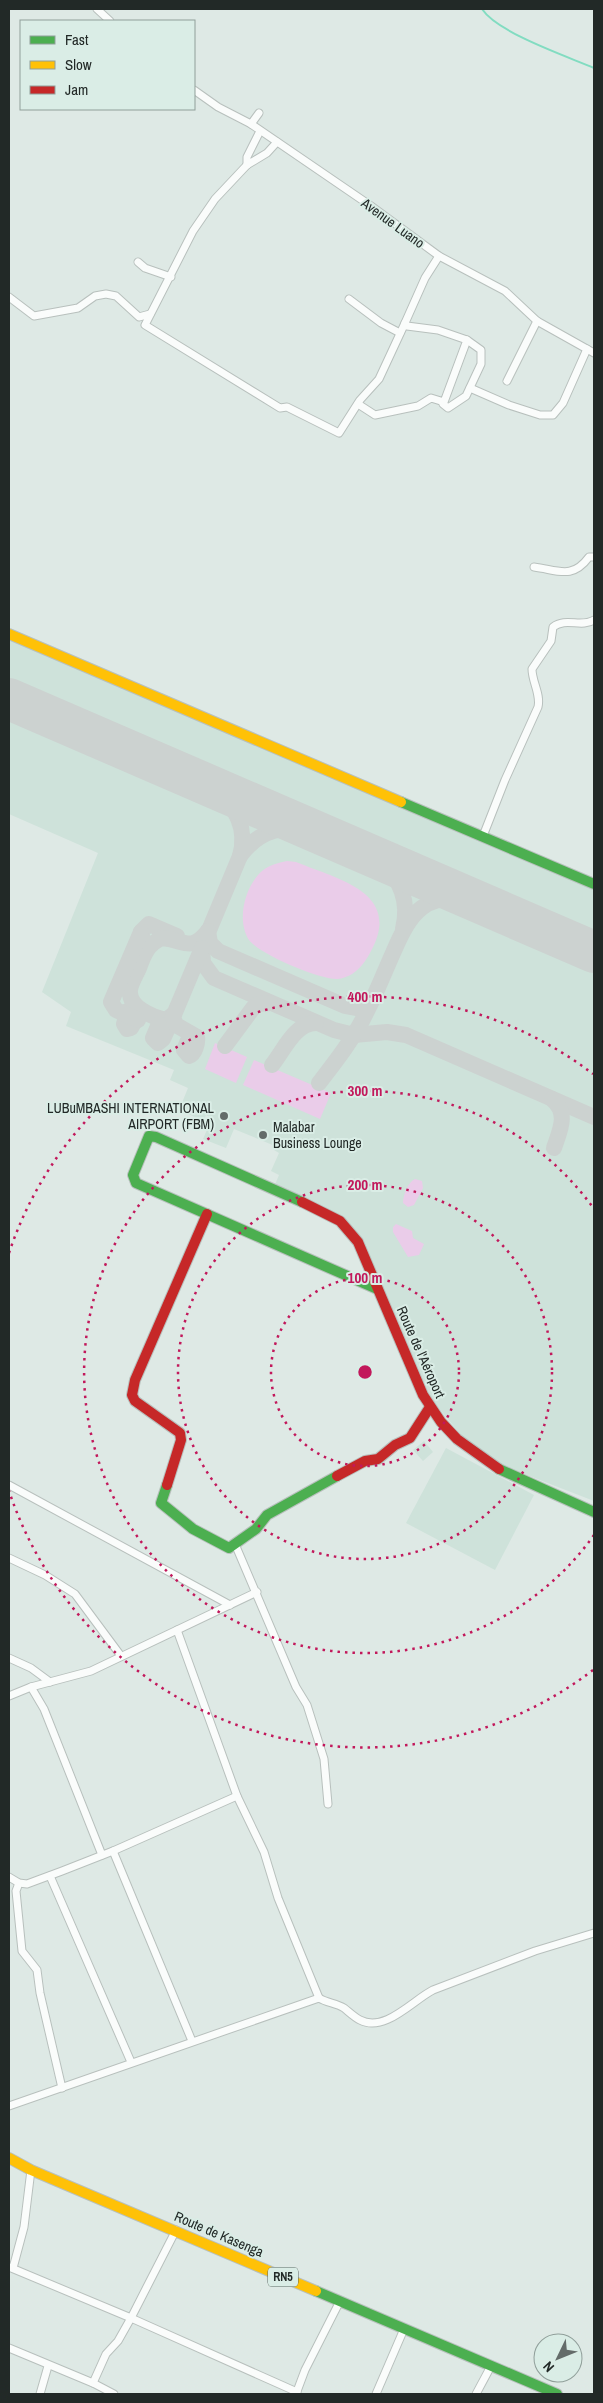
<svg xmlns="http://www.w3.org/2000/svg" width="603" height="2403" viewBox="0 0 603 2403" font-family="'Archivo Narrow',sans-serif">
<rect width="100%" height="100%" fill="#dee9e5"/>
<!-- built -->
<g fill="#cee2da">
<polygon points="9,637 482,839 594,890 594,1501 509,1468 478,1450 461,1435 429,1396 416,1372 363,1240 346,1221 274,1187 279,1175 271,1171 279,1153 274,1150 275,1146 234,1129 226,1148 203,1139 212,1118 206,1115 204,1121 179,1110 188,1088 170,1080 174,1070 66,1026 71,1012 42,992 98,853 9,814"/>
<polygon points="424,1441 433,1452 423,1461 413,1450"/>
<polygon points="446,1448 534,1495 495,1570 406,1523"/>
</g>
<!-- green -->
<g fill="#eacce9">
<path d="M 287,861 L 296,862 C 337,879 403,892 371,951 C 364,965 354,977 338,979 C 320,980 259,954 249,940 C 236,920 245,886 262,871 C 269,865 278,863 287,861 Z"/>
<polygon points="215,1043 247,1057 236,1083 205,1069"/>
<polygon points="254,1060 331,1093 320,1119 243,1085"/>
<path d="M 415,1179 L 422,1181 L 423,1188 L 414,1205 L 408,1207 L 403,1203 C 403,1195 408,1182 415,1179 Z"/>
<polygon points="396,1224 412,1231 413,1238 424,1244 419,1255 408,1257 393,1232 393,1227"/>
</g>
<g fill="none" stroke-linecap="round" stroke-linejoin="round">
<!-- stream -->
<path stroke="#82dcc1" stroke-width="2" d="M 482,9 C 498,33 566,56 594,68"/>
<!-- taxiway -->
<g stroke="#ccd2d0" stroke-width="16">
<path d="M 216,788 C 235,807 248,828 240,856"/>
<path d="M 316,832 C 285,824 260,829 240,856 L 202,947 L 203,963 L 214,978 L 334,1030 L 354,1035 L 387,1032 L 406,1035 L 594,1117"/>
<path d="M 382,860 C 400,881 410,901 403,929"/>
<polyline points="208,931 210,943 218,951 345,1006 361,1009 372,1000"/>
<polyline points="143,940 141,932 149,924 177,936"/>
<polyline points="129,1010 124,1024 127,1029 131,1028 138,1015 142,1013"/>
<path d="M 174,1014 L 166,1020 C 152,1017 128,1007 130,990 C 131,982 136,975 139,968 C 144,954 148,944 162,938 C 185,940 190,953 208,931"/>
<polyline points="138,1020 116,1010 111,1002 141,932"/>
<polyline points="159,1024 153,1038 158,1043 163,1039 173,1017"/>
<path d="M 189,1038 L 184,1050 L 189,1056 C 195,1054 198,1043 197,1037 L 176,1025 L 173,1017 L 202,948"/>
<polyline points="225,1046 253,1008 258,1004 270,1003"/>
<path d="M 272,1065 C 284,1050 295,1023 316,1023"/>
<path d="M 319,1083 C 336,1061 354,1038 366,1013 C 376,994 384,973 393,953 C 411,911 425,891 476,901"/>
<path d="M 552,1099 C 569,1113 560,1130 554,1148"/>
</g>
<!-- runway -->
<polyline stroke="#ccd2d0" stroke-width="42" points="9,699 594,952"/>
<!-- street casing -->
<g stroke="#b8c0bd" stroke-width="9">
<g id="street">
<polyline points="97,9 110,21"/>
<polyline points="194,90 218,107 251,124 371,206 439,256 505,291 537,321 594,353"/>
<polyline points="251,124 259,113"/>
<polyline points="277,142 267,153 247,165 215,199 193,231 145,325 280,408 287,407 339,433 360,400 379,379 405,323"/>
<polyline points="247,165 247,157 260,131"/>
<polyline points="138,262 145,268 171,277"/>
<polyline points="9,297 34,316 78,308 95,296 106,294 116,296 139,317 150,314"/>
<polyline points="349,299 381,323 400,333"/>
<polyline points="507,381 537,321"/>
<polyline points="470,388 509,405 540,415 553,415 563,403 587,349"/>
<polyline points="358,404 375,415 418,406 431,398 444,402 467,340 438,330 407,326 405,323 425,278 439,256"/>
<polyline points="443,404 448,408 466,396 481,364 481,350 467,340"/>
<path d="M 534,567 C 558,570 572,580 589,557 L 594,557"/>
<path d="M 483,836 L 505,780 L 538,707 C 541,694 532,682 532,669 L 551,641 L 553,627 C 566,617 581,628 594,620"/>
<polyline points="9,1485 230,1605"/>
<polyline points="235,1544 296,1687 307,1705 324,1759 328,1804"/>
<polyline points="9,1558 45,1575 75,1594 121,1656"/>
<polyline points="177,1630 237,1796 264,1852 278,1898 319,1998"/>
<polyline points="9,1658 31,1668 50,1682"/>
<polyline points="31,1687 44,1709 102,1855"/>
<polyline points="9,1696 31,1687 91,1671 257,1592"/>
<polyline points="113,1851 192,2041"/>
<polyline points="50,1876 131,2062"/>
<polyline points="9,1877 19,1883 27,1884 62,1871 113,1851 237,1796"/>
<polyline points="19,1883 16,1891 22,1951 37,1970 40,1993 62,2088"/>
<path d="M 9,2106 L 319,1998 C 327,2003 336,2003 344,2008 C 349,2012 354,2017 360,2020 C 385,2033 413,2000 433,1990 L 535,1951 L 594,1933"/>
<polyline points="9,2267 131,2318 297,2392"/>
<polyline points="13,2268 24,2227 31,2170"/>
<polyline points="9,2348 93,2383 106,2354 118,2341 131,2318 176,2230"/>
<polyline points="93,2383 114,2394"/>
<polyline points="40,2394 48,2366"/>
<polyline points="296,2394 305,2370 340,2301"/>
<polyline points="376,2394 404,2329"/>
<polyline points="476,2394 491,2366"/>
</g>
</g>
<!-- fast casing -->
<g stroke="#b8c0bd" stroke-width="12">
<g id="fast">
<polyline points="401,802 594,884"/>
<polyline points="302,1202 156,1137 149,1136 133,1175 136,1183 377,1289"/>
<polyline points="499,1469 594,1512"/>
<polyline points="167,1485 161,1503 193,1529 229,1548 256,1529 267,1515 337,1476"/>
<polyline points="316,2291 557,2394"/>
</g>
</g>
<!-- slow casing -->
<g stroke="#b8c0bd" stroke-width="12">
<g id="slow">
<polyline points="9,634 401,802"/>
<polyline points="9,2158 31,2170 316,2291"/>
</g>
</g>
<!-- jam casing -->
<g stroke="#b8c0bd" stroke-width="12">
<g id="jam">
<polyline points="302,1202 340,1221 358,1242 423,1395 441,1422 457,1439 499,1469"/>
<polyline points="337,1476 365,1461 378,1459 395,1445 410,1438 430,1407"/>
<polyline points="167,1485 181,1440 180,1433 135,1401 132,1395 135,1380 207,1214"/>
</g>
</g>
<!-- street -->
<use href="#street" stroke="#fafcfb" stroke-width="7"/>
<!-- fast -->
<use href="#fast" stroke="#4caf50" stroke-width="10"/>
<!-- slow -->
<use href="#slow" stroke="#ffc107" stroke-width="10"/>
<!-- jam -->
<use href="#jam" stroke="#c62828" stroke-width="10"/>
</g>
<!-- distance rings -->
<g fill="none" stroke="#c2185b" stroke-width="2.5" stroke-dasharray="2.5 5">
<circle cx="365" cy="1372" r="94"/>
<circle cx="365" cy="1372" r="187"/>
<path d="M594 1535A281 281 0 1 1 594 1209"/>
<path d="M593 1670A375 375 0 0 1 9 1491M9 1253A375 375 0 0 1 593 1074"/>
</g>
<!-- markers -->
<g fill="#646c6a" stroke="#daede6" stroke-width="2">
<circle cx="224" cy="1116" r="5"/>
<circle cx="263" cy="1135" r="5"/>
</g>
<g text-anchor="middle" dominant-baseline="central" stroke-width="4" stroke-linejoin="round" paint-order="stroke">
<!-- shield labels -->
<rect fill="#daede6" stroke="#596460" stroke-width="1" x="268" y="2267.5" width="30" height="19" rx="4"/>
<g font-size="12" font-weight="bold" fill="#222927">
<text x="283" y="2277">RN5</text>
</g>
<!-- street labels -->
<g font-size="14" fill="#222927" stroke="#daede6">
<text transform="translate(393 223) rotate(36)">Avenue Luano</text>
<text transform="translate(421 1352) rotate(66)">Route de l'Aéroport</text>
<text transform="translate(219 2234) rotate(23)">Route de Kasenga</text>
</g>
<!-- poi labels -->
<g font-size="14" fill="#222927" stroke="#daede6" text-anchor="end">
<text x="214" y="1108">LUBuMBASHI INTERNATIONAL<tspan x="214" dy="16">AIRPORT (FBM)</tspan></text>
<text x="273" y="1127" text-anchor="start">Malabar<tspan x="273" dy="16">Business Lounge</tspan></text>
</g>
</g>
<circle cx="365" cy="1372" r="8" fill="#c2185b" stroke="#daede6" stroke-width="2.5"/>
<g font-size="15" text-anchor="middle" font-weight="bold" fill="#c2185b" stroke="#daede6" stroke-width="4" stroke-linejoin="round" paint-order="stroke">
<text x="365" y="1002">400 m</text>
<text x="365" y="1096">300 m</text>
<text x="365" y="1190">200 m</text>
<text x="365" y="1283">100 m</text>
</g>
<!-- border -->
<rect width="603" height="2403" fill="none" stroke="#222927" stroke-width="20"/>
<!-- legend -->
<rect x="20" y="20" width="175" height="90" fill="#daede6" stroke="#909f9a"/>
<rect x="30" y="36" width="25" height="8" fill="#4caf50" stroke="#909f9a"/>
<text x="65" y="45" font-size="15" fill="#222927">Fast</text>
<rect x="30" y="61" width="25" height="8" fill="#ffc107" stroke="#909f9a"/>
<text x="65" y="70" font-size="15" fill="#222927">Slow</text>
<rect x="30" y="86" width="25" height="8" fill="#c62828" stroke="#909f9a"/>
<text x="65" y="95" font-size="15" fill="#222927">Jam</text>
<!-- north arrow -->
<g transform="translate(558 2358) rotate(227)"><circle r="24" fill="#daede6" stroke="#909f9a"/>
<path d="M0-4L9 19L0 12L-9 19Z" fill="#646c6a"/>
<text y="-8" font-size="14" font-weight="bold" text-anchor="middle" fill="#222927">N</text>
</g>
</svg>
